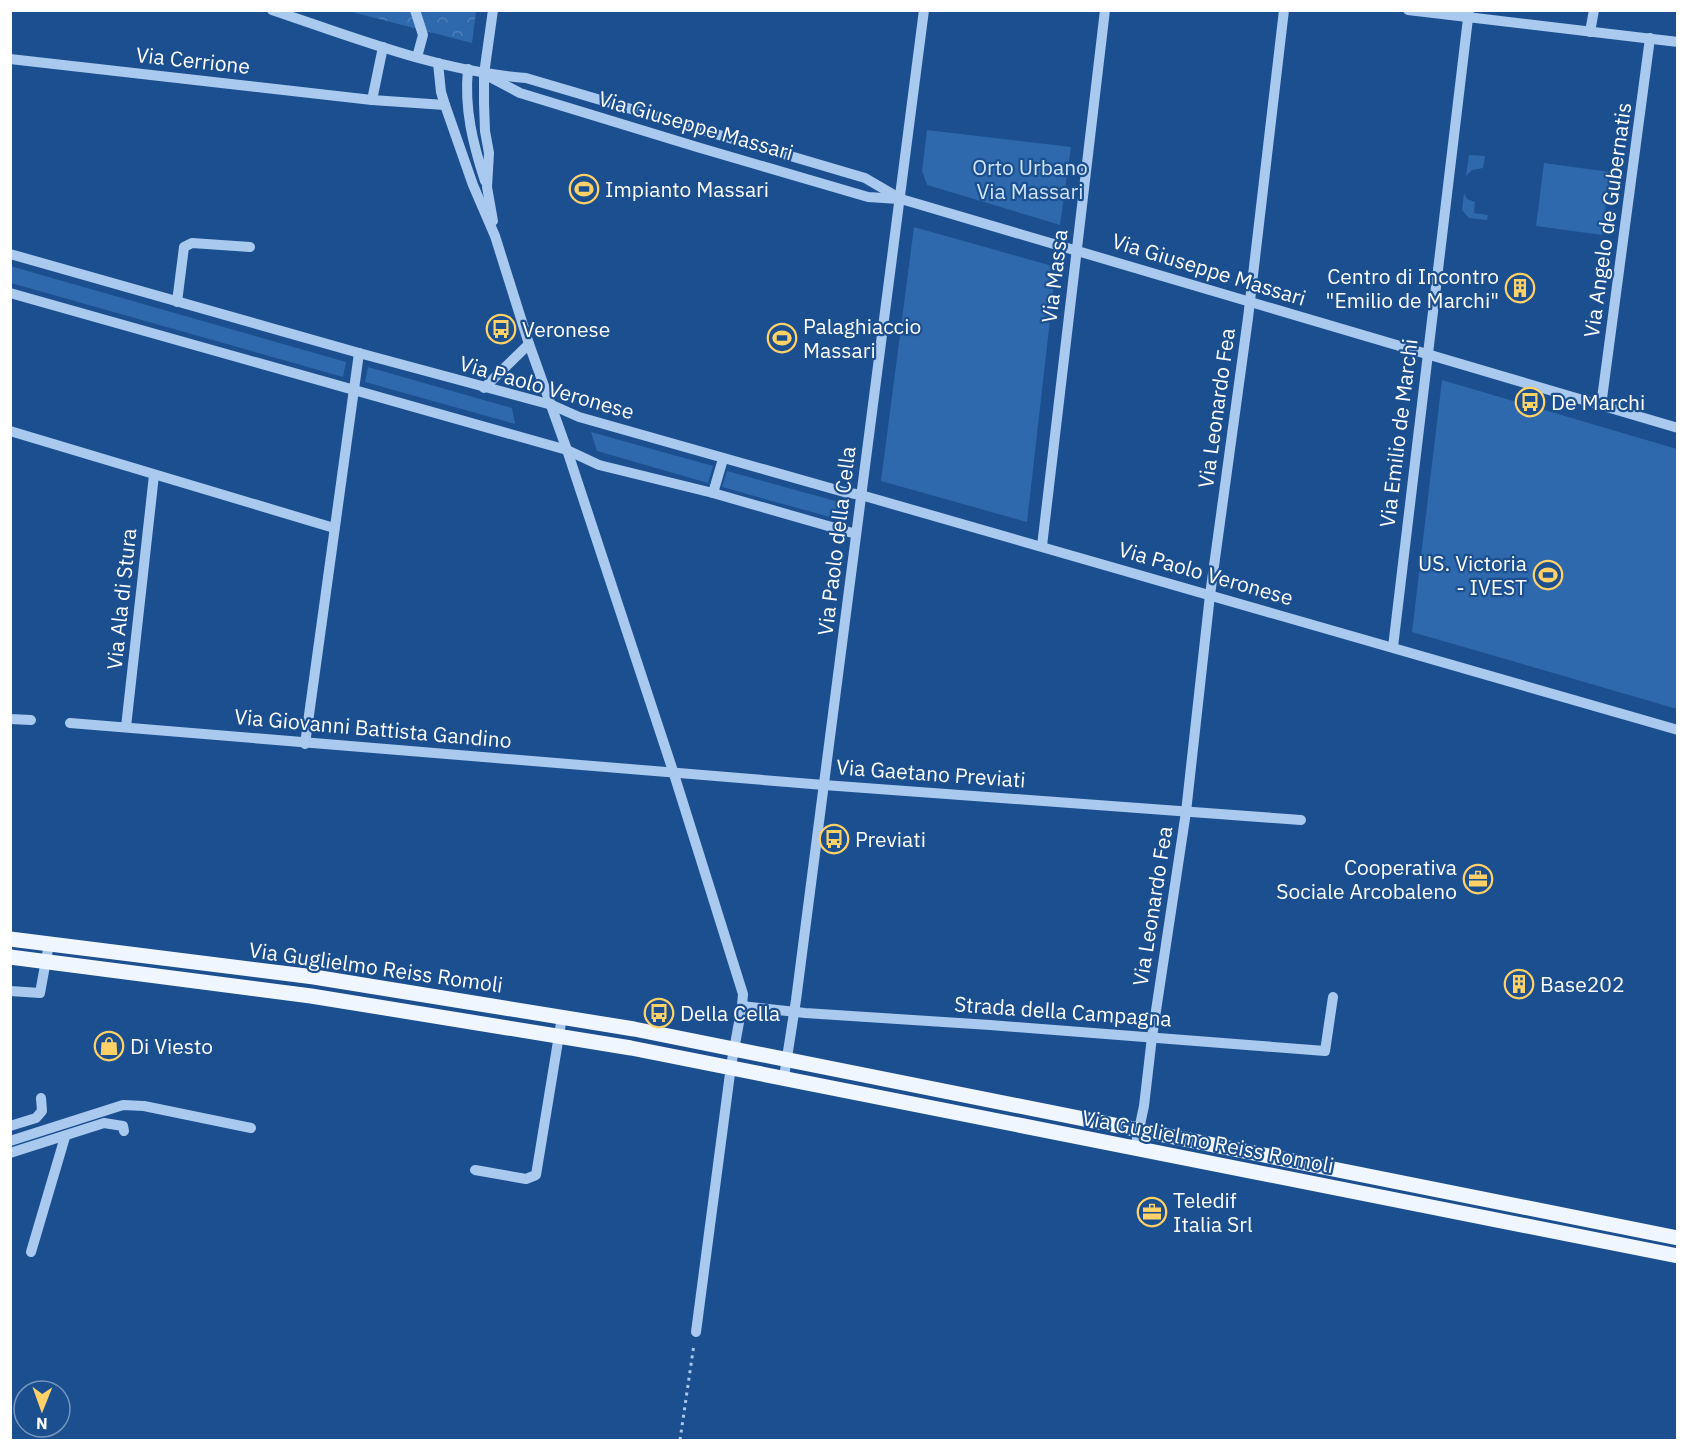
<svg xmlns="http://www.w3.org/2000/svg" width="1688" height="1451" viewBox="0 0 1688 1451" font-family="'IBM Plex Sans',sans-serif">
<defs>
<pattern id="park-crowns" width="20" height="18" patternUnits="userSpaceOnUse" patternTransform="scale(1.5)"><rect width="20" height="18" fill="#2e69ad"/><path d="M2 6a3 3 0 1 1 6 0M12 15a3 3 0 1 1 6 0" fill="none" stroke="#4d80b9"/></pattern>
</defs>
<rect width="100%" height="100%" fill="#1b4f8f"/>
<!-- green -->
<g fill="#2e69ad">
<polygon points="927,130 1071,147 1060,225 927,185 922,171"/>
<polygon points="1469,155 1485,156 1483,168 1472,170 1466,176"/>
<polygon points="1544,163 1610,172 1602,235 1536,226"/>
<polygon points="1464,193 1467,199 1475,202 1474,213 1488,215 1487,220 1469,218 1462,210"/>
<polygon points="914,227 1056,267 1027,522 881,481"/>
<polygon points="10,266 346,362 343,377 11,283"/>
<polygon points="368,367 512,408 515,424 365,382"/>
<polygon points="1442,380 1677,449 1677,709 1412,632"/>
<polygon points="591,432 713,466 708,483 597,451"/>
<polygon points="727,471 839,502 837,519 722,487"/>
</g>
<!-- park -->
<polygon fill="url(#park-crowns)" points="348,11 476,11 472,43"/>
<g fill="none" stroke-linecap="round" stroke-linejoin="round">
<!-- path -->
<polyline stroke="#a9c9ee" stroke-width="3" stroke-dasharray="3 4.5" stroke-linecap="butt" points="680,1440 694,1344"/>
<!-- minor -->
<g stroke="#a9c9ee" stroke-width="10">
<path d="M 272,10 C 355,38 438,71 526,78 L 865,178 L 901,199 L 1678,428"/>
<polyline points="415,10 423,35 417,57"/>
<polyline points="493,10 484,74 484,103 485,131 489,153 487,187 493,221"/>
<polyline points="1408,10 1678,42"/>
<polyline points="1590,32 1594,10"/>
<polyline points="10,59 372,100 445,105"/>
<polyline points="438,63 441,92 445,105 473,185 495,236 529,344 567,450 673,771 743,994 742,1006 731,1066 696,1332"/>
<path d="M 468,69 C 464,109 473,144 485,181"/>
<polyline points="490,77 520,93 697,147 868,197 899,199"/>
<polyline points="372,100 383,47"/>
<polyline points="10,254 359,353 552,405 579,417 844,492 861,495 1678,730"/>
<polyline points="10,293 567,450 599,465 713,493 856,534"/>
<polyline points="177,302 184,247 192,243 250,247"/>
<polyline points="484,388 529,344"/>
<polyline points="1601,406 1650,38"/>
<polyline points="10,431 334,528"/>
<polyline points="713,493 723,459"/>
<polyline points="1042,546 1105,10"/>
<polyline points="1393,647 1469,10"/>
<polyline points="10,719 31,720"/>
<polyline points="70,723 824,785 1301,820"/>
<polyline points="126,727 154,475"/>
<polyline points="305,744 359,353"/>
<polyline points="10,991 40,993 49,944"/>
<polyline points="742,1006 805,1013 990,1025 1325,1051 1333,997"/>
<polyline points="784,1077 796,1000 924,10"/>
<polyline points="10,1126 36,1118 42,1111 41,1098"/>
<polyline points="10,1141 123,1105 144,1106 251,1128"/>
<polyline points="1135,1148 1144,1106 1152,1037 1186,812 1210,595 1248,318 1284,10"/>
<polyline points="10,1153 104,1123 123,1126 124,1131"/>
<polyline points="475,1170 526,1179 536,1175 562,1017"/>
<polyline points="31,1252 65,1137"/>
</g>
<!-- major -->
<g stroke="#f0f6ff" stroke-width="15">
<polyline points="10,939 314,977 634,1029 1678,1238"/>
<polyline points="10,957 311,996 631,1048 1678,1256"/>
</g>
</g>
<!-- icons -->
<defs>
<g id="stadium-ring" transform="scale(1.5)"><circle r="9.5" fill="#1b4f8f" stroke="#ffd166" stroke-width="1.5"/><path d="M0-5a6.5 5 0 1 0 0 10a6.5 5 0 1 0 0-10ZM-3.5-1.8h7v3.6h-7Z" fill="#ffd166"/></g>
<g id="building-ring" transform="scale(1.5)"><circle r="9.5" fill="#1b4f8f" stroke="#ffd166" stroke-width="1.5"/><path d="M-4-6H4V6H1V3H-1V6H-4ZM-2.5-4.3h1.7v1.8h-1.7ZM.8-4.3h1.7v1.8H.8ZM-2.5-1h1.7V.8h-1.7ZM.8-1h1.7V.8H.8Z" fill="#ffd166"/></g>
<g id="bus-ring" transform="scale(1.5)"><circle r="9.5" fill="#1b4f8f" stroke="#ffd166" stroke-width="1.5"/><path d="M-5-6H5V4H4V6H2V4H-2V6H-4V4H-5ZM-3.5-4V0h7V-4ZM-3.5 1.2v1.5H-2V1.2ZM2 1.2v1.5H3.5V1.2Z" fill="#ffd166"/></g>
<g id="office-ring" transform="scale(1.5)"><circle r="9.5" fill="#1b4f8f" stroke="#ffd166" stroke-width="1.5"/><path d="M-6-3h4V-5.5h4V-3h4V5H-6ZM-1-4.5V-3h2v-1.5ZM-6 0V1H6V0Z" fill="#ffd166"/></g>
<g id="shop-ring" transform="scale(1.5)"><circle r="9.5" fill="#1b4f8f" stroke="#ffd166" stroke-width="1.5"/><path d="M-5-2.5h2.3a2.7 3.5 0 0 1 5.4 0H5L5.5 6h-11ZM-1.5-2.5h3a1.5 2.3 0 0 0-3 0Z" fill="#ffd166"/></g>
</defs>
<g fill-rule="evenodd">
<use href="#stadium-ring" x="584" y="189"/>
<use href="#building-ring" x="1520" y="288"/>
<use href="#bus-ring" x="501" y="329"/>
<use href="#stadium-ring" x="782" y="338"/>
<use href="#bus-ring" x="1530" y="402"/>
<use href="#stadium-ring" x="1548" y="575"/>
<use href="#bus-ring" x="834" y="839"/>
<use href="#office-ring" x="1478" y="879"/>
<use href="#building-ring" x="1519" y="984"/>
<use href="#bus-ring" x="659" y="1013"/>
<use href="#shop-ring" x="109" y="1046"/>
<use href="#office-ring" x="1152" y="1212"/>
</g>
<g text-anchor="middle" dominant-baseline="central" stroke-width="4.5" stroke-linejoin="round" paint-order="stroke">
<!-- street labels -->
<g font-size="21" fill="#fff" stroke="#1b4f8f">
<text transform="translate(193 60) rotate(6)">Via Cerrione</text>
<text transform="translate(696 125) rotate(16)">Via Giuseppe Massari</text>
<text transform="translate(1607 220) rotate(-82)">Via Angelo de Gubernatis</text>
<text transform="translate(1209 269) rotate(17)">Via Giuseppe Massari</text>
<text transform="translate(1054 276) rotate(-83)">Via Massa</text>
<text transform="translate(547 387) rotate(16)">Via Paolo Veronese</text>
<text transform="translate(1216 408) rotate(-82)">Via Leonardo Fea</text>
<text transform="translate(1398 433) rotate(-83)">Via Emilio de Marchi</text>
<text transform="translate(836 541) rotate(-83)">Via Paolo della Cella</text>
<text transform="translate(1206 573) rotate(16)">Via Paolo Veronese</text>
<text transform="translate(121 599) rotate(-84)">Via Ala di Stura</text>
<text transform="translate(373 728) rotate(5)">Via Giovanni Battista Gandino</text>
<text transform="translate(931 773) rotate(4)">Via Gaetano Previati</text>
<text transform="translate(1152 906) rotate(-81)">Via Leonardo Fea</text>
<text transform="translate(376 967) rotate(8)">Via Guglielmo Reiss Romoli</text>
<text transform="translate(1063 1011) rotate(4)">Strada della Campagna</text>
<text transform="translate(1208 1141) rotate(11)">Via Guglielmo Reiss Romoli</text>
</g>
<!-- park labels -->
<g font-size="21" fill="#cfe3fa" stroke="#1b4f8f">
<text x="1030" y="167">Orto Urbano<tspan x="1030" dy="24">Via Massari</tspan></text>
</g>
<!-- poi labels -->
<g font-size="21" fill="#fff" stroke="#1b4f8f" text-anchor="start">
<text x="605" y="189">Impianto Massari</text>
<text x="1499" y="276" text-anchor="end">Centro di Incontro<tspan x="1499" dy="24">"Emilio de Marchi"</tspan></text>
<text x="803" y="326">Palaghiaccio<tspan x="803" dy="24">Massari</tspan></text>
<text x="522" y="329">Veronese</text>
<text x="1551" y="402">De Marchi</text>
<text x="1527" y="563" text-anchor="end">US. Victoria<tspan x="1527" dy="24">- IVEST</tspan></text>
<text x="855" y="839">Previati</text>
<text x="1457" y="867" text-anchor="end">Cooperativa<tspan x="1457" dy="24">Sociale Arcobaleno</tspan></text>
<text x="1540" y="984">Base202</text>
<text x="680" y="1013">Della Cella</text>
<text x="130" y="1046">Di Viesto</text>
<text x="1173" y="1200">Teledif<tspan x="1173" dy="24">Italia Srl</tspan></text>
</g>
</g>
<!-- border -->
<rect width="1688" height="1451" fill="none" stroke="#ffffff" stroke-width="24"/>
<!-- north arrow -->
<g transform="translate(42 1409) rotate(181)"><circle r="28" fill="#1b4f8f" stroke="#7695bc" stroke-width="1.5"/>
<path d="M0-4.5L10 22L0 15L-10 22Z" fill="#ffd166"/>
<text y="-9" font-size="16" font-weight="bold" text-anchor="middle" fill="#ffffff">N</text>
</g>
</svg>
